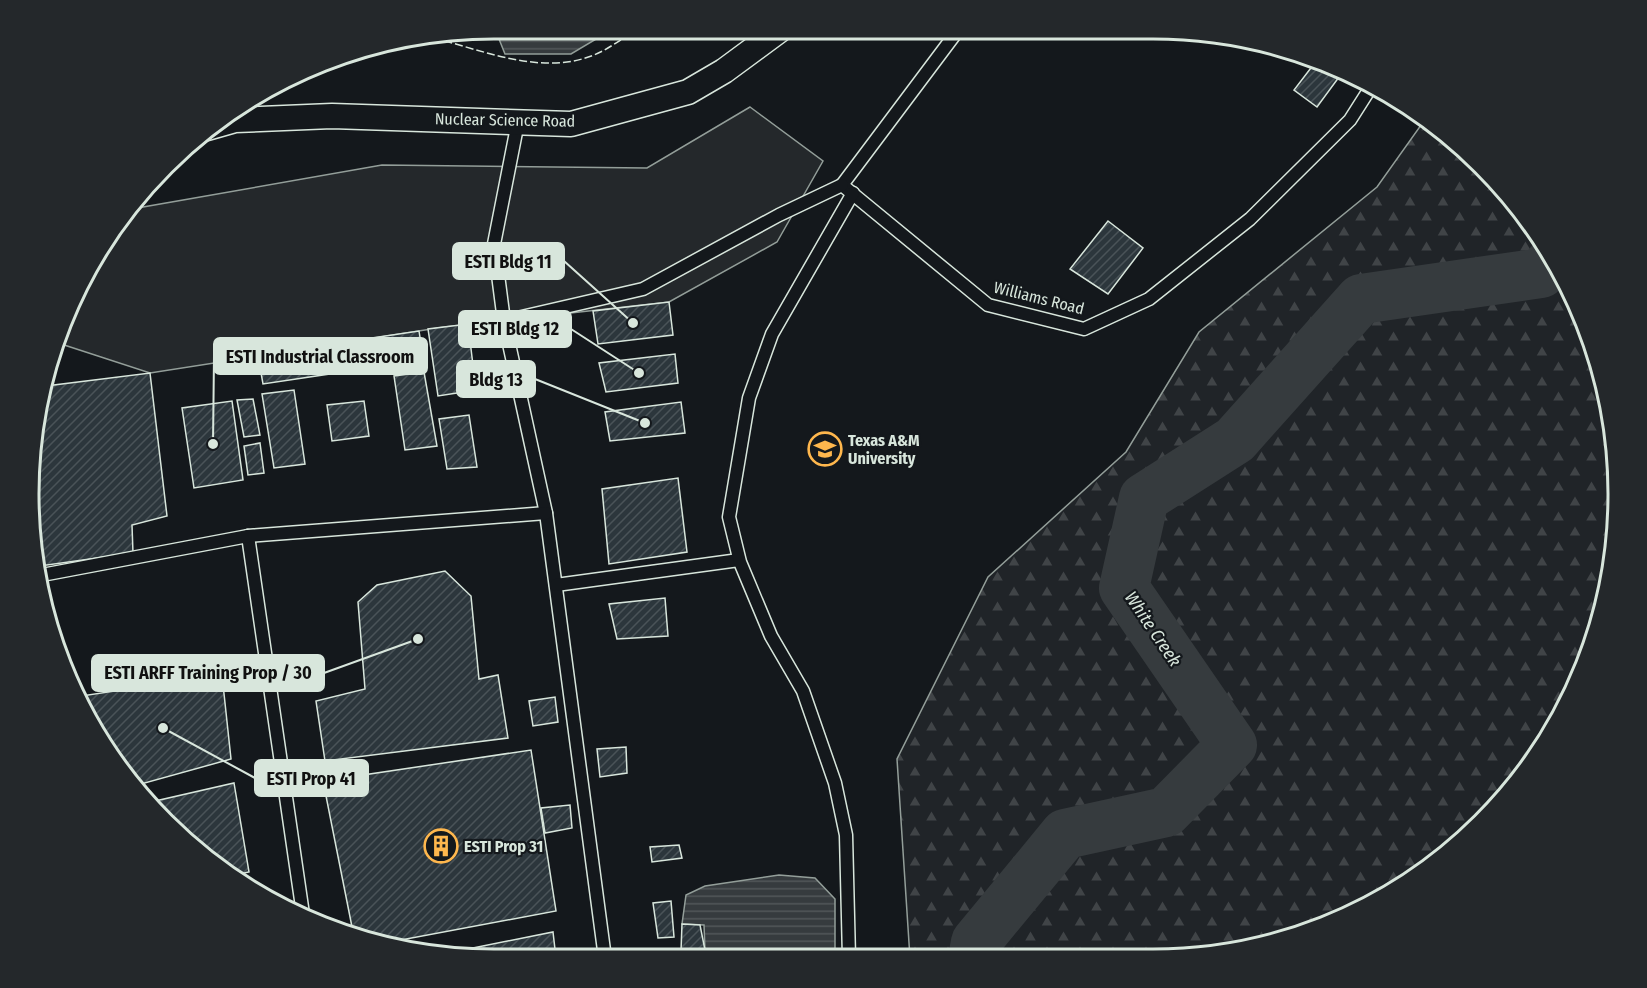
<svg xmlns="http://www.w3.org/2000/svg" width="1647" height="988" viewBox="0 0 1647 988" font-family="'Fira Sans Condensed',sans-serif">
<defs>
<pattern id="forest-firs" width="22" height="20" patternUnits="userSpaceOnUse" patternTransform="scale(1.5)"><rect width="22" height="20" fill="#202428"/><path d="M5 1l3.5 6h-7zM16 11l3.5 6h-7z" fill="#404447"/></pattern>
<pattern id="water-rules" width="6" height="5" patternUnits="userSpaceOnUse" patternTransform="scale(1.5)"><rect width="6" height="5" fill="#363b3e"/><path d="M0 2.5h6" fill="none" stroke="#525759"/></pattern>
<pattern id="building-hatch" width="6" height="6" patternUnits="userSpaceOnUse" patternTransform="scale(1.5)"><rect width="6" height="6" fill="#2c363c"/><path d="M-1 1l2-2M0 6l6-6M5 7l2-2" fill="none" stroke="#4a5358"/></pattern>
</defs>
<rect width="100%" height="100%" fill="#14181c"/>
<!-- forest -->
<polygon fill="url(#forest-firs)" stroke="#939e99" stroke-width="1.5" points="1426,118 1482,165 1540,236 1583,316 1610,404 1618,494 1609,585 1583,672 1540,753 1460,844 1406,883 1385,897 1274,944 1184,958 910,958 897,759 988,577 1126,452 1199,332 1377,187"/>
<!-- parking -->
<polygon fill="#24282b" stroke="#939e99" stroke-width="1.5" points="750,107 823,161 777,242 669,302 444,327 150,373 55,342 126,210 382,165 647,168"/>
<!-- water -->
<g fill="url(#water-rules)" stroke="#939e99" stroke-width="1.5">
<polygon points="495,29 613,29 571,54 505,54"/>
<polygon points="779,875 815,878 835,899 835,958 673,958 673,952 705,950 704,925 682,924 686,895 705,886"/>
</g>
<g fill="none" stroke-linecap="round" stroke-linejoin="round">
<!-- river -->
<polyline stroke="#363b3e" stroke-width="50" points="973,958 976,942 1065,834 1166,812 1232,745 1124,588 1144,498 1235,440 1361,299 1541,273 1553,260"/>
</g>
<!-- building -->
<g fill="url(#building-hatch)" stroke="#d8e6dc" stroke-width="1.5">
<polygon points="1157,29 1173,30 1168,37"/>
<polygon points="1317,60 1342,73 1317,107 1294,90"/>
<polygon points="1108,221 1143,248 1108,294 1070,269"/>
<polygon points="669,302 673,335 598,344 593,311"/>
<polygon points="468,324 476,390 438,396 428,329"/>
<polygon points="419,331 424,362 349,372 345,342"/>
<polygon points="332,344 336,373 263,384 258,356"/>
<polygon points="675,354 678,383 606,392 599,363"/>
<polygon points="424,372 437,446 405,450 394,376"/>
<polygon points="150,373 167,516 132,525 133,553 40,566 29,494 46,386"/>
<polygon points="294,390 305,464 274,468 262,394"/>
<polygon points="253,399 260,435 244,437 237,400"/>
<polygon points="232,401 243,480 194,488 182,408"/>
<polygon points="364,401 369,436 332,441 327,405"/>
<polygon points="681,402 685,433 610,441 605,412"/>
<polygon points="469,415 477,467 447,469 439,419"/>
<polygon points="260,443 264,473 248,475 244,446"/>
<polygon points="678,478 687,552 609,564 602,489"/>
<polygon points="445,571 471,596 479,679 498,675 508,738 325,761 316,701 365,689 358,602 377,585"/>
<polygon points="665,598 668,636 617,639 609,604"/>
<polygon points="222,675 231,759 134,786 124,777 81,696"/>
<polygon points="555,697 558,722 533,726 529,701"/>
<polygon points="626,747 627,773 600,777 597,749"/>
<polygon points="531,750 556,911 385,943 354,937 323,781"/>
<polygon points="234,783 249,872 230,876 151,802"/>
<polygon points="570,805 572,828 545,833 541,808"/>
<polygon points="679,845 682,858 652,862 650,847"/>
<polygon points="671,901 674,937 658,938 653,903"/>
<polygon points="682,924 700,925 705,950 681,951"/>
<polygon points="553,932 556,958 463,958 443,954"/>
</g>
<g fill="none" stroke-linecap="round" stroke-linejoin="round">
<!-- service casing -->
<g stroke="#d8e6dc" stroke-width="15">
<g id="service">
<polyline points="959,29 842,185 988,305 1084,329 1149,299 1250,219 1350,120 1371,87"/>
<polyline points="518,122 494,244 504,321 546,513 605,958"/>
<polyline points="504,321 643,289 779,215 842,185"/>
<polyline points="248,536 303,914"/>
<polyline points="42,575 248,536 546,513"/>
<polyline points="556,585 739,560"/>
<polyline points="849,958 846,835 835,783 803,691 771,636 740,562 729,517 749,398 772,334 853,193"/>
</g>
</g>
<!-- minor casing -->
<g stroke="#d8e6dc" stroke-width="27">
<polyline id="minor" points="207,128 235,120 332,116 571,124 688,92 724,71 781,29"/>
</g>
<!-- service -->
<use href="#service" stroke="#14181c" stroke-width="12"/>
<!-- minor -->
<use href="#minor" stroke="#14181c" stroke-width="24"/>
<!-- fence -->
<path stroke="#d8e6dc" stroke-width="1.5" stroke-dasharray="8 3" stroke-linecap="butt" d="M 434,38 C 485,51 542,76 594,55 C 609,49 624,37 638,29"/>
</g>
<!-- icons -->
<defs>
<g id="university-ring" transform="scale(1.725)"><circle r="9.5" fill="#14181c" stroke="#ffb74d" stroke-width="1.5"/><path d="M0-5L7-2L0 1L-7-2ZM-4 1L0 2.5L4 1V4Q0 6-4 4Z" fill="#ffb74d"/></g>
<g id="building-ring" transform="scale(1.725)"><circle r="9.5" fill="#14181c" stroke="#ffb74d" stroke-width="1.5"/><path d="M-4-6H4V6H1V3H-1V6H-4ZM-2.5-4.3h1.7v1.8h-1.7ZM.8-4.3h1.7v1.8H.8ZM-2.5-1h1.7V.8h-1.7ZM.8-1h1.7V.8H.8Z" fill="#ffb74d"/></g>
</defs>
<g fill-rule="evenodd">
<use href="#university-ring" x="825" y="449"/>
<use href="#building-ring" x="441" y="846"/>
</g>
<g text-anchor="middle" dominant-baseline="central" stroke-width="4.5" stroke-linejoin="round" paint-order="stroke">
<!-- street labels -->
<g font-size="16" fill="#d8e6dc" stroke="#14181c">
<text transform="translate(505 120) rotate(1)">Nuclear Science Road</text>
<text transform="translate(1039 298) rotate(14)">Williams Road</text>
</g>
<!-- poi labels -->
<g font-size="16" font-weight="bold" fill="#d8e6dc" stroke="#14181c" text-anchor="start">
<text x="848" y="440">Texas A&amp;M<tspan x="848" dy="18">University</tspan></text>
<text x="464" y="846">ESTI Prop 31</text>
</g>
<!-- water labels -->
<g font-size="18" font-style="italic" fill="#d8e6dc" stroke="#14181c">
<text transform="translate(1153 629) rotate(56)">White Creek</text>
</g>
</g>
<!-- crop -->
<path d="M0 0H1647V988H0ZM494 39H1153A455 455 0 0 1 1608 494V494A455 455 0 0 1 1153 949H494A455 455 0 0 1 39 494V494A455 455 0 0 1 494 39Z" fill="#24282b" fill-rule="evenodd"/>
<path fill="none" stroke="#d8e6dc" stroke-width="3" d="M494 39H1153A455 455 0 0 1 1608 494V494A455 455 0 0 1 1153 949H494A455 455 0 0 1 39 494V494A455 455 0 0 1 494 39Z"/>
<!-- callouts -->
<path fill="none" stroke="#d8e6dc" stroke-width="2" d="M633 323L564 261M639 373L571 329M213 444L214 356M645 423L535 379M418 639L324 673M163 728L255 778"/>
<g fill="#d8e6dc" stroke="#14181c" stroke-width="2">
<circle cx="633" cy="323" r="6"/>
<circle cx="639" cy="373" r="6"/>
<circle cx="213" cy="444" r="6"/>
<circle cx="645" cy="423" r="6"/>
<circle cx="418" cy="639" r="6"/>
<circle cx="163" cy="728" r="6"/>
</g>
<g fill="#d8e6dc" stroke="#d8e6dc" stroke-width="2">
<rect x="453" y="243" width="111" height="36" rx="6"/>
<rect x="459" y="311" width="112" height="36" rx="6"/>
<rect x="214" y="338" width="213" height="36" rx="6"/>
<rect x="457" y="361" width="78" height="36" rx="6"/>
<rect x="92" y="655" width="232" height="36" rx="6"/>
<rect x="255" y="760" width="113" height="36" rx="6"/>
</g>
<g font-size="18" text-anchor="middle" font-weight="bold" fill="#111">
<text x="508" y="268">ESTI Bldg 11</text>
<text x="515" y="335">ESTI Bldg 12</text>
<text x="320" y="363">ESTI Industrial Classroom</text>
<text x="496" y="386">Bldg 13</text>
<text x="208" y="679">ESTI ARFF Training Prop / 30</text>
<text x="311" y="785">ESTI Prop 41</text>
</g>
</svg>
